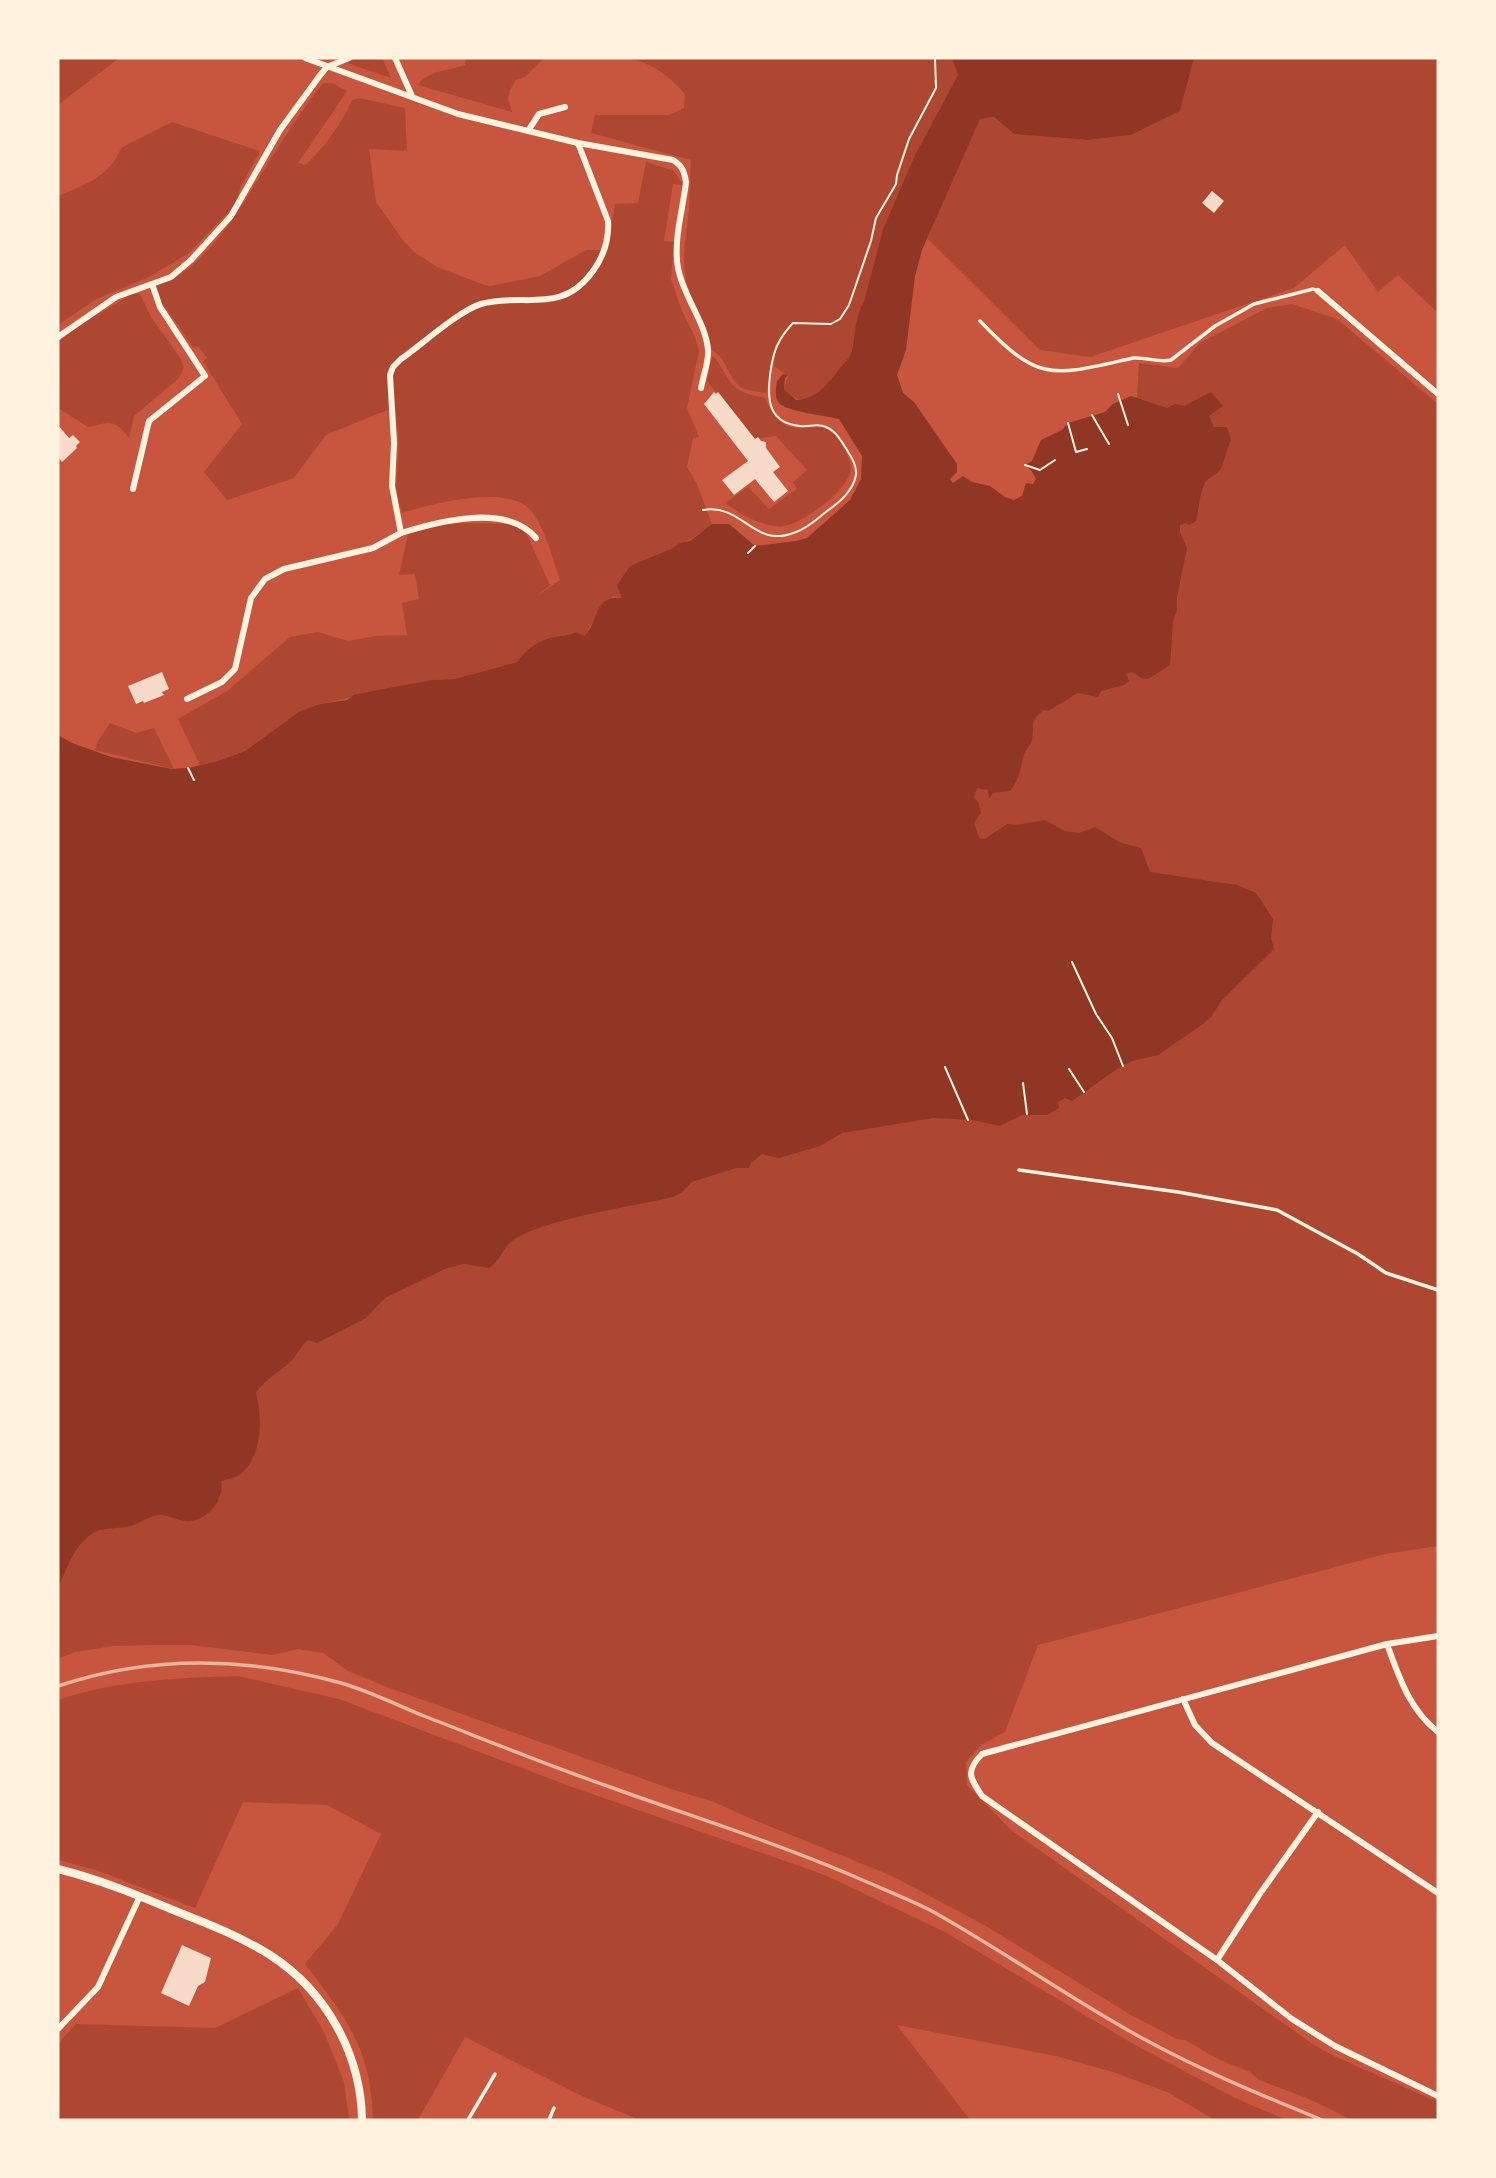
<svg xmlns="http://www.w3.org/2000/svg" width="1496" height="2178" viewBox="0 0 1496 2178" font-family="'Titillium Web',sans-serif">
<rect width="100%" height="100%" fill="#c8553d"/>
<!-- green -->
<g fill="#ae4732">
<polygon points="58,58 119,58 58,105"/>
<polygon points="357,58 382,58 391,78 347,63"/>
<path d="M 466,58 L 544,58 L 525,77 L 516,80 L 510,90 L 508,99 L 512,112 L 418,85 C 428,70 449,71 465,65 Z"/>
<path d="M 629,58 L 952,58 L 958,75 L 915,155 L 883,229 L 864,303 C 852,321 858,339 850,356 C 848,361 842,364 839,369 C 827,387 805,415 784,389 L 788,376 L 774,366 L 775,353 L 766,393 C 759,392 751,391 744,389 C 728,381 728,359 712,350 C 708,325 691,305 686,279 C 681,256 687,232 689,209 C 690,193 690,176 691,160 L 591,133 L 595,115 L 669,115 L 684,108 L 685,94 C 668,75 655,65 629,58 Z"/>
<polygon points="1194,58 1438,58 1438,313 1398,275 1378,292 1345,245 1294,288 1090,357 1040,350 928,239 937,213 980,119 994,117 1014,134 1088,140 1131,135 1180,111"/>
<path d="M 323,83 L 332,83 L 347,91 L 298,163 L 305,165 C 324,149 342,123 352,100 L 359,98 L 405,108 L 407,151 L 369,149 L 376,202 L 402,239 L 414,252 L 437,267 L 485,285 L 490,286 L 540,276 L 586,250 L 608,250 L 615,204 L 638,203 L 646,162 L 674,171 L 683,185 L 673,184 L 664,241 L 674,242 L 671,279 L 682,311 L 695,337 L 699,351 L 687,408 L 699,437 L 693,438 L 687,467 L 697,484 L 712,524 C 689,544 659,554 630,566 L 622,598 L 613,596 L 589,628 L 588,633 L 583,637 L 550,638 L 517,662 L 454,679 L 432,680 L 320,704 L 300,711 L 245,751 L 218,761 L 200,765 L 178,719 L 227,691 L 290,637 L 318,632 L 348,641 L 376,636 L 407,635 L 402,603 L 419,599 L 415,574 L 399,575 L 408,534 L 452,523 L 510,524 L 525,531 L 550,585 L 537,596 L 560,580 C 553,560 543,519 526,506 C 499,486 431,504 402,513 L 396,488 L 399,443 L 395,407 L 326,435 L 294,478 L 227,500 L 204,472 L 242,424 L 203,361 L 207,358 L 198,346 L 194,348 L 160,300 L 157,286 C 209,269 246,198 274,154 C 289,130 305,106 323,83 Z"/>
<path d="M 172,122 L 260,151 L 242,184 L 234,206 L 188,254 L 147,278 L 98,298 L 58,325 L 58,196 C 84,185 111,176 121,148 Z"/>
<path d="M 132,294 L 140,294 L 151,317 L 181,359 L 184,368 L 178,379 L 134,416 L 129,438 C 113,417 110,423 88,427 L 58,408 L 58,343 L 71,331 Z"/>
<polygon points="1292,304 1337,319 1438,404 1438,1546 1385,1554 1038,1645 1005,1732 981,1745 966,1762 967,1785 1011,1830 1314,2045 1334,2056 1438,2102 1438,2120 1352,2120 1307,2098 1259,2080 1250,2072 1220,2060 1185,2040 1177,2039 1131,2015 986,1926 892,1876 754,1820 714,1802 674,1790 387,1687 348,1671 323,1653 298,1649 272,1655 190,1645 156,1645 113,1646 75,1652 58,1659 58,1073 1133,464 1139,363 1178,368 1200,343 1267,308"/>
<path d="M 712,356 L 716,359 C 734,387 731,391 765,398 C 772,415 782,430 804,428 C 810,428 819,425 825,428 C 834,431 841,444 846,452 C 849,458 852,466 850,473 C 845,492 804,522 785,526 C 765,529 740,514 725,503 L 748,487 L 769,509 L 797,489 L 793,482 L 807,470 L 776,436 L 755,439 L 707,381 Z"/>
<polygon points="110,723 136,733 154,728 174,769 95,750 98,741"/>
<path d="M 238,1676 L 339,1699 L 572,1787 L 825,1875 L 945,1932 L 1135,2045 L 1235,2098 L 1286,2120 L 1215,2120 L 1167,2092 L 1113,2072 L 1056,2056 L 897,2025 L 970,2120 L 640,2120 L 582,2096 L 465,2037 L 418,2120 L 373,2120 C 371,2048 347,2019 305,1964 L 338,1924 L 381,1834 L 327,1805 L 243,1802 L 195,1908 L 96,1870 L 58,1860 L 58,1700 C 117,1680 176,1678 238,1676 Z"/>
<polygon points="298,1988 324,2032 344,2082 349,2120 58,2120 58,2047 62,2039 76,2024 215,2028"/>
</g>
<!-- water -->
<path fill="#8f3625" d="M 952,58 L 1194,58 L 1180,111 L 1131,135 L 1088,140 L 1014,134 L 994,117 L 980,119 L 922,250 L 915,276 L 906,350 L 897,375 L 903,393 L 914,402 L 957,464 L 957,472 L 950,479 L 953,483 L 963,476 L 972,482 L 990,486 L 1005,497 L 1014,500 L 1022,496 L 1026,483 L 1033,484 L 1036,479 L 1031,470 L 1025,465 L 1032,461 L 1041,440 L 1062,430 L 1068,423 L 1105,412 L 1113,404 L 1131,396 L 1167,408 L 1175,404 L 1184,406 L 1211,392 L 1223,406 L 1209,416 L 1214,427 L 1227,427 L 1231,440 C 1227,448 1223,467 1219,471 C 1213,477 1206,478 1203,487 C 1199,497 1199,510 1196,521 L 1189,525 L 1185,523 L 1180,525 L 1180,532 L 1187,548 L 1177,597 L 1177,610 L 1173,622 L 1170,665 L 1148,679 L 1141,678 L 1132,672 L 1126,674 L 1129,681 L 1124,685 L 1101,691 L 1098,697 L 1078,693 L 1048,711 L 1044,710 C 1028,722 1035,723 1032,739 C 1031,745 1026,749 1024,754 C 1020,768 1020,779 1010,791 L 993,793 L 989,799 L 988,790 L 977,788 L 974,797 L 979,804 L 981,813 L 974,823 L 979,838 L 985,839 L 1007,824 L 1016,825 L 1045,820 L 1065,831 L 1079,833 L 1095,827 L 1121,843 L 1141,848 L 1150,872 L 1237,885 L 1256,893 L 1273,919 L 1271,938 L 1274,949 L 1222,1000 L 1211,1017 L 1203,1024 L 1158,1055 L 1132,1061 L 1117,1069 L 1072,1101 L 1065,1098 L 1058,1102 L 1059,1108 L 1047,1115 L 1022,1115 L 1000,1126 L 972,1120 L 933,1118 L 842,1133 L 820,1146 L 779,1158 L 762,1154 L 751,1163 L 749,1168 L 736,1168 L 692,1182 L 682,1192 L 673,1197 C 636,1206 535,1220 510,1243 C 501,1251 501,1260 489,1268 L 464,1264 L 447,1268 L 385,1298 L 366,1318 L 317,1343 L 308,1340 C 301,1346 299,1351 294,1358 C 283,1371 265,1378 256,1393 C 262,1417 263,1454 242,1473 C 237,1477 228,1479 221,1481 C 225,1500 206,1522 187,1521 C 178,1521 169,1515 160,1515 C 150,1515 139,1524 130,1526 C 119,1529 102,1527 93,1533 C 73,1546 68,1568 58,1587 L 58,735 L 72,743 L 111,757 L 172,769 L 188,768 L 218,761 L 245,751 L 300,711 L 320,704 L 347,700 L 354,695 L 368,692 L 432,680 L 454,679 L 517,662 C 525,650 539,640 554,637 C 562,636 568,636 576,632 L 584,636 C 599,624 592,595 622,598 L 617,585 L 630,566 L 671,549 L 680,543 L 690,541 L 712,524 L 729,524 L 755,546 L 796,541 L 807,538 L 850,500 L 861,479 L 862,456 L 839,419 C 826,416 785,411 779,403 C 774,397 776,387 777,381 L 783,374 L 788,375 L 785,378 L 784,389 L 796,400 C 817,399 827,385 839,369 C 844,363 850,358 852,351 C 856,333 854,318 864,302 L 883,229 L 915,155 L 958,75 Z"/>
<!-- building -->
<g fill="#f7dbc8">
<polygon points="1212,191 1224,201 1214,213 1202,203"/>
<polygon points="714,392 716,394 718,392 755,439 758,437 761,441 766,442 766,448 780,467 773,472 788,491 774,502 755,479 734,495 722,480 748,461 704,404"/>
<polygon points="58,425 69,438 73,435 80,442 76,446 77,448 62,462 58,457"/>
<polygon points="162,672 169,689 162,692 164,695 144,703 143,701 136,704 128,686"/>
<polygon points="182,1945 211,1958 205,1982 198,1986 189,2006 161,1993"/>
</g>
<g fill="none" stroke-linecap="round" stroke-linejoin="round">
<!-- path -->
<g stroke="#fff3e0" stroke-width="2">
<polyline points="1118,394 1128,425"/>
<polyline points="1092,415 1109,444"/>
<polyline points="1068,423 1076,452 1087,449"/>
<polyline points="1025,465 1040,470 1055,460"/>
<path d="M 703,510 C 744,503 753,550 796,532 C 808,528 817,519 827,511 C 840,502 853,491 856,475 C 857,466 852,458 847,450 C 842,442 836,431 826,427 C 818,423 809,427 800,426 C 769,423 767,401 770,375 C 773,352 777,340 793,323 L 831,324 L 840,319 L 849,305 L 871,241 L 876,218 L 896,184 L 897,175 L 909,139 L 936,88 L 935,58"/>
<polyline points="748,553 755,546"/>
<polyline points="188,768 194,780"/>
<polyline points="1072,962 1096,1014 1112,1038 1123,1066"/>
<polyline points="945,1067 968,1120"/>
<polyline points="1069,1069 1084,1092"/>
<polyline points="1023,1083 1027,1114"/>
</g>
<!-- service -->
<g stroke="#fff3e0" stroke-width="3.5">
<path d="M 980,321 C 1040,384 1052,376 1133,358 C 1146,357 1159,363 1171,360 L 1215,326 L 1254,304 L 1313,289 L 1318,291"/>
<polyline points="1019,1170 1178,1192 1277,1210 1358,1254 1386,1273 1438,1290"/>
<polyline points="468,2120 495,2074"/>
<polyline points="549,2120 554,2108"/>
</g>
<!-- minor -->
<g stroke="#fff3e0" stroke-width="6">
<path d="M 305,58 L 458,114 L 578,143 L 673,160 C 682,166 684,170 686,182 C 683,209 673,241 678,268 C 683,296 706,323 708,350 C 709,362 703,376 701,388"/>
<polyline points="395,58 412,96"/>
<polyline points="528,131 539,114 565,107"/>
<polyline points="1318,291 1438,394"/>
<polyline points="58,337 116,297 171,277 191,260 231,216 280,130 321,74 327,67 349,58"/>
<polyline points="133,489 149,421 205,376 160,307 152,284"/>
<path d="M 401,533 C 439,521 507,503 536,538"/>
<path d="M 187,699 L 222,682 L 235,669 L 251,598 L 265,579 L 284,569 L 373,548 L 401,533 L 392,486 L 394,443 L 390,375 L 393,367 L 401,359 C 421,345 460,310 481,304 C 524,292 561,316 593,271 C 604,256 609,239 608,221 L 578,143"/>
<path d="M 1438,1636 L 1387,1644 L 982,1754 C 965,1771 970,1778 982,1796 L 1217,1960 L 1292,2019 L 1335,2046 L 1438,2096"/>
<path d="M 1387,1644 C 1399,1677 1409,1709 1438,1732"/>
<polyline points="1183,1699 1195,1725 1212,1743 1438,1893"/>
<polyline points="1217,1960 1259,1895 1318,1812"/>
<polyline points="58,2029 98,1987 140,1896"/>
</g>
<!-- tertiary -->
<path stroke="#fff3e0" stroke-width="8" d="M 58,1869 C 98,1879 135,1894 173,1910 C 206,1923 240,1936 270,1955 C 326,1991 361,2054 362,2120"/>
<!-- rail -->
<path stroke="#e9b49f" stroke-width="3.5" d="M 58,1686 C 150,1655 247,1657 341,1683 C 369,1691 397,1705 424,1716 C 486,1740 547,1765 610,1787 C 696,1818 784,1845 867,1882 C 888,1891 910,1900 930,1910 C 1002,1950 1069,1998 1142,2038 C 1200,2070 1261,2095 1322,2120"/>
</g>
<!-- border -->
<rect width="1496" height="2178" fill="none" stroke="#fff3e0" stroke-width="119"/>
</svg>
